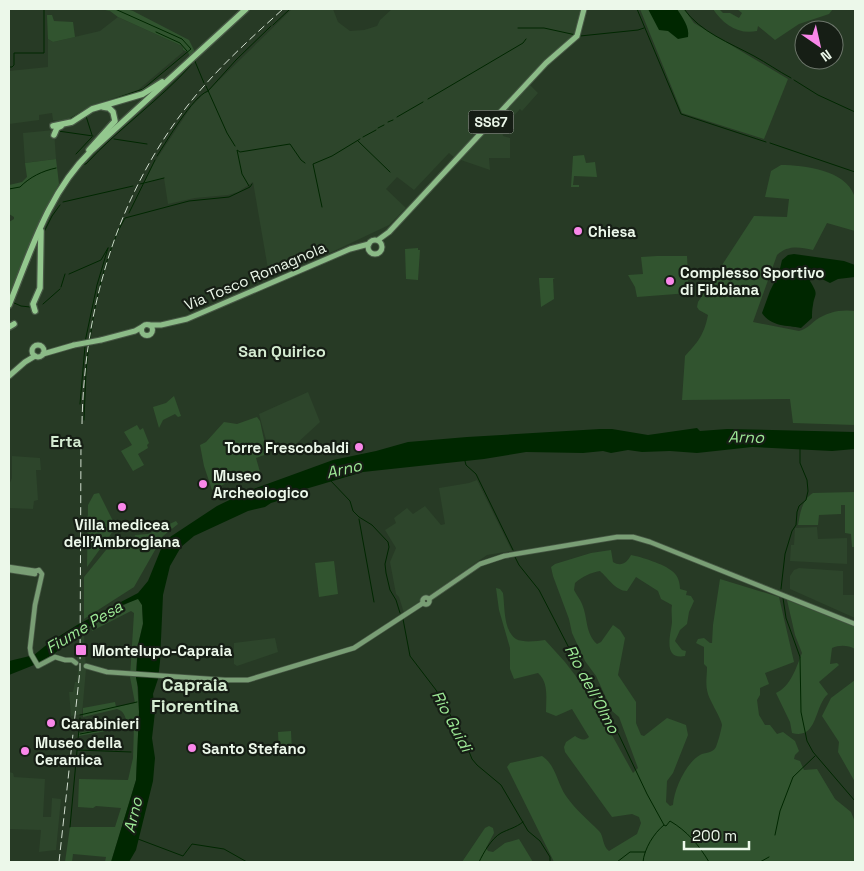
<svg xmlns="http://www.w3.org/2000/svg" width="864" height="871" viewBox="0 0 864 871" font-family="'Space Grotesk',sans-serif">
<rect width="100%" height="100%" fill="#273a25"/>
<!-- built -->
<g fill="#2d452b">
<polygon points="292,9 333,9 338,22 350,31 364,30 377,26 380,20 392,9 585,9 580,34 576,40 558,53 529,84 538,93 522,111 520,109 502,129 503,136 510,138 510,158 489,158 490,170 455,158 449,153 414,190 397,177 386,189 406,208 389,225 332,252 272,274 268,269 253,182 238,192 228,195 195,198 168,204 164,178 143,184 154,163 191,107 204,93 206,93"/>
<polygon points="118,17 182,46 183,52 138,90 90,106 67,120 58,121 53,120 52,113 39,115 39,120 9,124 9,71 48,67 48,39 53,42 100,31"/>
<polygon points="54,130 56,159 25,163 23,133"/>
<polygon points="308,392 320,422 296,444 284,447 278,442 268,447 259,414"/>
<polygon points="12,456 40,458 41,470 36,470 38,500 34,501 33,509 9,508 9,485 12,478"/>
<polygon points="477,480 512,551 487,555 404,613 399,597 396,594 390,562 396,548 385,530 396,523 394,518 407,508 413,514 425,506 441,525 445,524 439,488 469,483"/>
<polygon points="817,527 818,539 847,538 847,564 790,561 791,545 794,545 795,528"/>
<polygon points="799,568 843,571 843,595 855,595 855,618 790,589 790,576 794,570"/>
<polygon points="84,634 86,669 82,714 71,716 69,692 73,692 75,682 77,682 79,661 77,660 77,656 80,654 79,637 84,636"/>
<polygon points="275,638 278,652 240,665 237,666 234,664 234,643"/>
<polygon points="9,772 13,773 14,777 45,779 43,817 51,817 52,798 61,799 56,850 39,852 41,830 9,829"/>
</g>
<!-- green -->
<g fill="#31542f">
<polygon points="100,9 126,9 133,11 189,40 195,52 190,57 188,52 183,50 182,46 118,17 110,11"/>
<polygon points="640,9 684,9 694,23 788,79 764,139 682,113"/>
<path d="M 713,9 L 719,9 L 723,13 L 730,13 L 739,18 L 742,13 L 737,9 L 833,9 L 829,14 L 799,24 L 775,40 L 758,26 L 757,31 C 738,35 723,24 713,9 Z"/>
<polygon points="47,15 52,15 54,21 73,22 75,37 53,42 48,39"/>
<polygon points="584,155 586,163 595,162 597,177 574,176 573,185 579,185 579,187 571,187 573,156"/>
<polygon points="56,159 59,184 43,215 9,299 9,222 14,219 14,217 9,214 9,185 22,182 27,177 25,163"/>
<path d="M 781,165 C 804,165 845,170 854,195 C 858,205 855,220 855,231 L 827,223 L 813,250 C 799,247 788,245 777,255 L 753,322 L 799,331 C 806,329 810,325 816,320 C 827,312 841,309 855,311 L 855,425 L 793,423 L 790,399 L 682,400 L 685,356 C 698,342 704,335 708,315 L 699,310 L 697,307 L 698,302 L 754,216 L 787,217 L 789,199 L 765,197 L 771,171 Z"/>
<polygon points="418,248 418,250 420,250 418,280 406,279 405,249"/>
<polygon points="657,256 687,256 689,293 637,297 635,287 628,275 643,274 641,257"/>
<polygon points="539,278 555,278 553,279 554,299 541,307"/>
<polygon points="174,396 181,416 178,417 175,414 163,420 159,428 153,407 166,403"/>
<polygon points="257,417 260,421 267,454 256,458 260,472 235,479 212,490 204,466 200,445 206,442 224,422 237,424"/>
<polygon points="137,425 140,430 143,428 149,443 147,445 148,448 138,454 144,465 133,471 121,451 132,445 124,432"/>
<path d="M 855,492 L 855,547 L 852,547 L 851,534 L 845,533 L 845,505 L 841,505 L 841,514 L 819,515 L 818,525 L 798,525 C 800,514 802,499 813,493 Z"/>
<polygon points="99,493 116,527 87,567 88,505 94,494"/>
<polygon points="176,521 178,524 163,536 134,587 84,619 84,577 106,550 119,548 133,543 135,535 148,534"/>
<path d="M 611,550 L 613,562 C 621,567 627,563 631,555 C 641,557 664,564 672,571 C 678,575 680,583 680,589 L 687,591 L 686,595 L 691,596 L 694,601 L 689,612 L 687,624 L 680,630 L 675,641 L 682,650 L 686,651 L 685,656 C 662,660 671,634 672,622 C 672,616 671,611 672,605 L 661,599 L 658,591 L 636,577 L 627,591 C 616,591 608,578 600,571 C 590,573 583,576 575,583 L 574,590 C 576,594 580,599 582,604 C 588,618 585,633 597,644 L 601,642 L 613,625 L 620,630 L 625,638 L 618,675 L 636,702 L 636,723 L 641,735 L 644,736 L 667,718 L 686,725 L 688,735 L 673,773 L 667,781 L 666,802 L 670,806 L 673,805 C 674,789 686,763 700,755 C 705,752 712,754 716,747 C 718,742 721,731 722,725 C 722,720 710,701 708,694 C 705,684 707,677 707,667 L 704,664 L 704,647 L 696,643 L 698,639 L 704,638 L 710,643 L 712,643 L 713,625 L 720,579 L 779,597 L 794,662 L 765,673 L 769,684 L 760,688 L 760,695 L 757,700 L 759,715 L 765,725 L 770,725 L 777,734 L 783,732 L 795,741 L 799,751 L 795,755 L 794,759 L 800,761 L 804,770 L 817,769 L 835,799 L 851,812 L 855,822 L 855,862 L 554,862 L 507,767 L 510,763 L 542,756 C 556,765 557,783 566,796 C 575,809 588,820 599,831 C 604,836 602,846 609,851 L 637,834 L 641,823 L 639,817 L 632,814 L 612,817 L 565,752 L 564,747 L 566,742 L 575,736 C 581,740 584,741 589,737 L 572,709 L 556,716 L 546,712 C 546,698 549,683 538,673 L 514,679 L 510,669 L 510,648 L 499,610 L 496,588 L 500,589 L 503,593 C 505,607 503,630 516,639 C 523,643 537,641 545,640 L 565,662 L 588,692 L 633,773 L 638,768 L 619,717 L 612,711 L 596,676 L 585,661 L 572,633 L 569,619 L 553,576 L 551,567 L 555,564 L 591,553 Z"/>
<polygon points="334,561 338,594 319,597 315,563"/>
<path d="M 138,598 L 142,605 L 143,623 L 138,645 L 136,669 L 139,712 L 136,780 L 111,862 L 105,862 L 106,857 L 73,854 L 72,862 L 65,862 L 70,827 L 115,827 L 121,808 L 96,806 L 93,808 L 78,807 L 79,779 L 128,780 L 133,758 L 134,726 L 79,736 L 79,733 L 127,723 C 125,716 124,711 117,709 L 83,717 L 83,708 L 115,702 L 116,707 L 135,703 L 130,677 L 134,613 L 131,611 L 92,631 L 91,625 C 107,616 121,606 138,598 Z"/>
<path d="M 787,600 L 855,627 L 855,649 C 848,645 839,645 832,648 L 830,664 L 837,663 L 839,665 L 819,682 L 828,694 C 814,706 818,740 792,733 L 790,722 L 776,693 C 791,686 796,668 802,653 L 795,635 Z"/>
<polygon points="855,680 855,782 838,752 839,742 822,716 831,698"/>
<polygon points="291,731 292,754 279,755 278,732"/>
<polygon points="489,826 493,828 494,833 486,848 488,851 493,852 505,843 519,839 533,862 462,862 485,828"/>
</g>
<!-- water -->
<g fill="#002700">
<path d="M 648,9 L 677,9 C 682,17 690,27 688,37 L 678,39 L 668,31 L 659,30 Z"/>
<path d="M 794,254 L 844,261 L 855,265 L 855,277 L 838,279 L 830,283 L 818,277 L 811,278 L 810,281 C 819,296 815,292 813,305 C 812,309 812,314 812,318 L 801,328 C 787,325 771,327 762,313 L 770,291 L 779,273 L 782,260 L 788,255 Z"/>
<polygon points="697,428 700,431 727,429 855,432 855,449 832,451 752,447 697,453 670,451 642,452 628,450 611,453 603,451 583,453 526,452 484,459 363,472 292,493 287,498 271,503 265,507 248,511 194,536 181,547 170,566 163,595 160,662 158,679 153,694 155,712 152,738 155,758 153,781 136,850 129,862 111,862 136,780 139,712 138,687 136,678 138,645 143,624 142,605 138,599 120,606 116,611 85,629 55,653 39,663 9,675 9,661 34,655 50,642 77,625 138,593 148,581 161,549 167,539 217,506 248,491 333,460 376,451 408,442 467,437 600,429 612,429 648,435"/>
</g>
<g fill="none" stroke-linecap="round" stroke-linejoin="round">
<!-- stream -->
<g stroke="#002700" stroke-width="1">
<polyline points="637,9 681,114 766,142"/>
<path d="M 684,9 C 700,32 730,43 754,56 C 767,63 778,71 791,78"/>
<polyline points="273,25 290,9"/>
<polyline points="518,28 544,28 576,35"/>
<polyline points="156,32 180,43 187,51"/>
<polyline points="568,47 580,36 638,30 644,28"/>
<polyline points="194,59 204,83"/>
<polyline points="9,67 12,67 14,65 14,53 44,53 44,9"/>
<polyline points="794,80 818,95 855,112"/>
<polyline points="206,86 227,133 235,146"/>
<polyline points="428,99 523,43 526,39"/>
<polyline points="94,106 143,89 191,49 182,39 115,9"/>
<polyline points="86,116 92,135"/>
<polyline points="397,117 423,102"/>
<polyline points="68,120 88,108"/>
<polyline points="388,122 393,120"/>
<polyline points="378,128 384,125"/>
<polyline points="58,131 93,136"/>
<polyline points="363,137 376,130"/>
<polyline points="114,139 147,144"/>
<polyline points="358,141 390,172"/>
<polyline points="770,143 855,172"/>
<polyline points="76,154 92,137"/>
<path d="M 157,156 C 167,141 192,97 208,91 L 236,60 L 271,26"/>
<path d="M 83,164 L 86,164 C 119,128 160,100 192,64"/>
<polyline points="140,184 164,178"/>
<polyline points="249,186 242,174 237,150 240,152 290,144 301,160 305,163"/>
<path d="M 9,189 L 20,187 C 30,177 42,171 56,168"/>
<polyline points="63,202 133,186"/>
<polyline points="322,207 313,164 332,156 360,139"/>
<polyline points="129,213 155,160"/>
<polyline points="44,232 52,216 60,205"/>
<polyline points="69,274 101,260 108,248"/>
<polyline points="61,287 65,274"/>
<polyline points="12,302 21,306 30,307"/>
<polyline points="43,304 60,289"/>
<path d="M 90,340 C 94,303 107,249 125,218 L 189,201 L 229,197 L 250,187 L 252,184"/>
<polyline points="85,342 97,285 108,248"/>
<polyline points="80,404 85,346"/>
<polyline points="84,420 86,371 89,343"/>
<polyline points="465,461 466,465 476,474 513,550"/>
<polyline points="330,480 350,501 353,511 359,517 372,525 388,542 389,547 385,564 386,573 390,590 396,600 400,613"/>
<polyline points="359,519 374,602"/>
<polyline points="515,557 519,565 539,590 583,675 619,735 647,794 664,825"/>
<polyline points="781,589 785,554 792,531 796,525 797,512 799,506 806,500 808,491 807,480 800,463 800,448"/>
<polyline points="783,598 786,618 800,657 801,712 807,741 813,752 855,801"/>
<polyline points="403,619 410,656 436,690 464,739 472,759 477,765 501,785 528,831 540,841 550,857 550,862"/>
<polyline points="80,715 137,702"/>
<polyline points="80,734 133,724"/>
<polyline points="77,750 131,752"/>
<polyline points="70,827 80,718"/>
<polyline points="775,835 780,811 793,777 815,756"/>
<polyline points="138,839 183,856 192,844 224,849 247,862"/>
<path d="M 479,862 C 484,852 491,839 501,833 C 509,829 515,828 523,822"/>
<polyline points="617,862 630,852 645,852"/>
<path d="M 643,862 C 644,849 654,833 664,825 L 666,826 L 670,821 C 687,831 699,845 709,862"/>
<polyline points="760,862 769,857"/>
</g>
<!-- secondary casing -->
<g stroke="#475845" stroke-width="6">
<g id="secondary">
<polyline points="9,567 36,571"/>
<polyline points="9,570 35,574"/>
<polyline points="36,571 39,570 42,574 35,605 30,648 31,654 38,666 55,657 65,660 72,660 76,663"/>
<circle cx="426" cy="601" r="3.5"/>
<polyline points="429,599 480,564 504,556 617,537 633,537 650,542 855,624"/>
<polyline points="86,666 107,672 225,680 248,680 354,648 423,603"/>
</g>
</g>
<!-- primary casing -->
<g stroke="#475845" stroke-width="7">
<g id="primary">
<circle cx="375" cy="247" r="7"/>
<polyline points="378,240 389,232 546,63 577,36 584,9"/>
<circle cx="147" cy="330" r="5.5"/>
<polyline points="149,325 161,325 187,319 350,249 369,244"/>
<polyline points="101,340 135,331 142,327"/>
<circle cx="38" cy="351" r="6"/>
<polyline points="43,354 74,345"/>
<polyline points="9,376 25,362 35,356"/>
</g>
</g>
<!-- trunk casing -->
<g stroke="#475845" stroke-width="8">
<g id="trunk">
<polyline points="53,126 72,122 92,109 143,94 162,82"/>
<polyline points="54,135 57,128 61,126"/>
<polyline points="89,150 115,121 113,112 109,108 103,107"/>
<path d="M 9,305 C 31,251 48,193 91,151 L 246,9"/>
<polyline points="35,311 33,304 40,288 41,231"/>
<polyline points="9,327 14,324"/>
</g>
</g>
<!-- secondary -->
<use href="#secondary" stroke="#799e75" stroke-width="4.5"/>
<!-- primary -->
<use href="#primary" stroke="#8bbb87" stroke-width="5"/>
<!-- trunk -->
<use href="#trunk" stroke="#93c88e" stroke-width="5.5"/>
<!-- rail -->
<g stroke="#d1decf" stroke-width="1" stroke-dasharray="8 4" stroke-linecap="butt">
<path d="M 82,424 C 84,307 118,192 192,100 C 219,67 251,38 283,9"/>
<polyline points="59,862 80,670 81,440"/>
</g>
<!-- primary-bridge casing -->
<g stroke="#475845" stroke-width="7" stroke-linecap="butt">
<polyline id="primary-bridge" points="74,345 101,340"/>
</g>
<!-- primary-bridge -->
<use href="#primary-bridge" stroke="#8bbb87" stroke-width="5"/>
</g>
<!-- markers -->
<g fill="#f987e9" stroke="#161e15" stroke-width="2">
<circle cx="578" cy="231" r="5"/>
<circle cx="670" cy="281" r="5"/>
<circle cx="359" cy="447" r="5"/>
<circle cx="203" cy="484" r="5"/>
<circle cx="122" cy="507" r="5"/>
<rect x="75" y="644" width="12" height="12" rx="2.5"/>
<circle cx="51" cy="723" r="5"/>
<circle cx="192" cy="748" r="5"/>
<circle cx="25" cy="751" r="5"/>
</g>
<g text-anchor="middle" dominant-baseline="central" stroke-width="4.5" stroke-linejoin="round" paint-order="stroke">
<!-- shield labels -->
<rect fill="#161e15" stroke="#acb7aa" stroke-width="1" x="468.5" y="110.5" width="45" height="23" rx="4"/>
<g font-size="14" font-weight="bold" fill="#ecf8ea">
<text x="491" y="122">SS67</text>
</g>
<!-- poi labels -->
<g font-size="15" font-weight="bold" fill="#ecf8ea" stroke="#161e15" text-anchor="start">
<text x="588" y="231">Chiesa</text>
<text x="680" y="272">Complesso Sportivo<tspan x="680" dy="17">di Fibbiana</tspan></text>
<text x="349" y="447" text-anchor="end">Torre Frescobaldi</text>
<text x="213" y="475">Museo<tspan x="213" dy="17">Archeologico</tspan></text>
<text x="122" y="524" text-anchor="middle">Villa medicea<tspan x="122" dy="17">dell'Ambrogiana</tspan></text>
<text x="92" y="650">Montelupo-Capraia</text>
<text x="61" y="723">Carabinieri</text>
<text x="35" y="742">Museo della<tspan x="35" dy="17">Ceramica</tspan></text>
<text x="202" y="748">Santo Stefano</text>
</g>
<!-- street labels -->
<g font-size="15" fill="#ecf8ea" stroke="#161e15">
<text transform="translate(255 276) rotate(-23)">Via Tosco Romagnola</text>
</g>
<!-- neighbourhood labels -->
<g font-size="16" font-weight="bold" fill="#d5ecd2" stroke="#161e15">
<text x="282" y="351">San Quirico</text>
<text x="66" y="441">Erta</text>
</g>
<!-- water labels -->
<g font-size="16" font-style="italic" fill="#9de996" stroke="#161e15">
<text transform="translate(746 437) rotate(1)">Arno</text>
<text transform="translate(344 469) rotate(-13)">Arno</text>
<text transform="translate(84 627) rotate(-31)">Fiume Pesa</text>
<text transform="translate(592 689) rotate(62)">Rio dell'Olmo</text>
<text transform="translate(452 721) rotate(62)">Rio Guidi</text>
<text transform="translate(133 815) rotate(-77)">Arno</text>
</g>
<!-- quarter labels -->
<g font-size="18" font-weight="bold" fill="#d5ecd2" stroke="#161e15">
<text x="195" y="684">Capraia<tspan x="195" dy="21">Fiorentina</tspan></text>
</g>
</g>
<!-- border -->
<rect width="864" height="871" fill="none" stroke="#ecf8ea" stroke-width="20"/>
<!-- north arrow -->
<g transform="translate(819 45) rotate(146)"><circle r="24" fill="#161e15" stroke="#6c756a"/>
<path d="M0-4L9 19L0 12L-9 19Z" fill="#f987e9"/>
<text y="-8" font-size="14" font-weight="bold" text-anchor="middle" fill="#ecf8ea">N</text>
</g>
<!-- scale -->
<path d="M684 841v8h65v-8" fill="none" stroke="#ecf8ea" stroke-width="2.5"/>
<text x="692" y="841" font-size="15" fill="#ecf8ea" stroke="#161e15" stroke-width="4" paint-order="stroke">200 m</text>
</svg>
